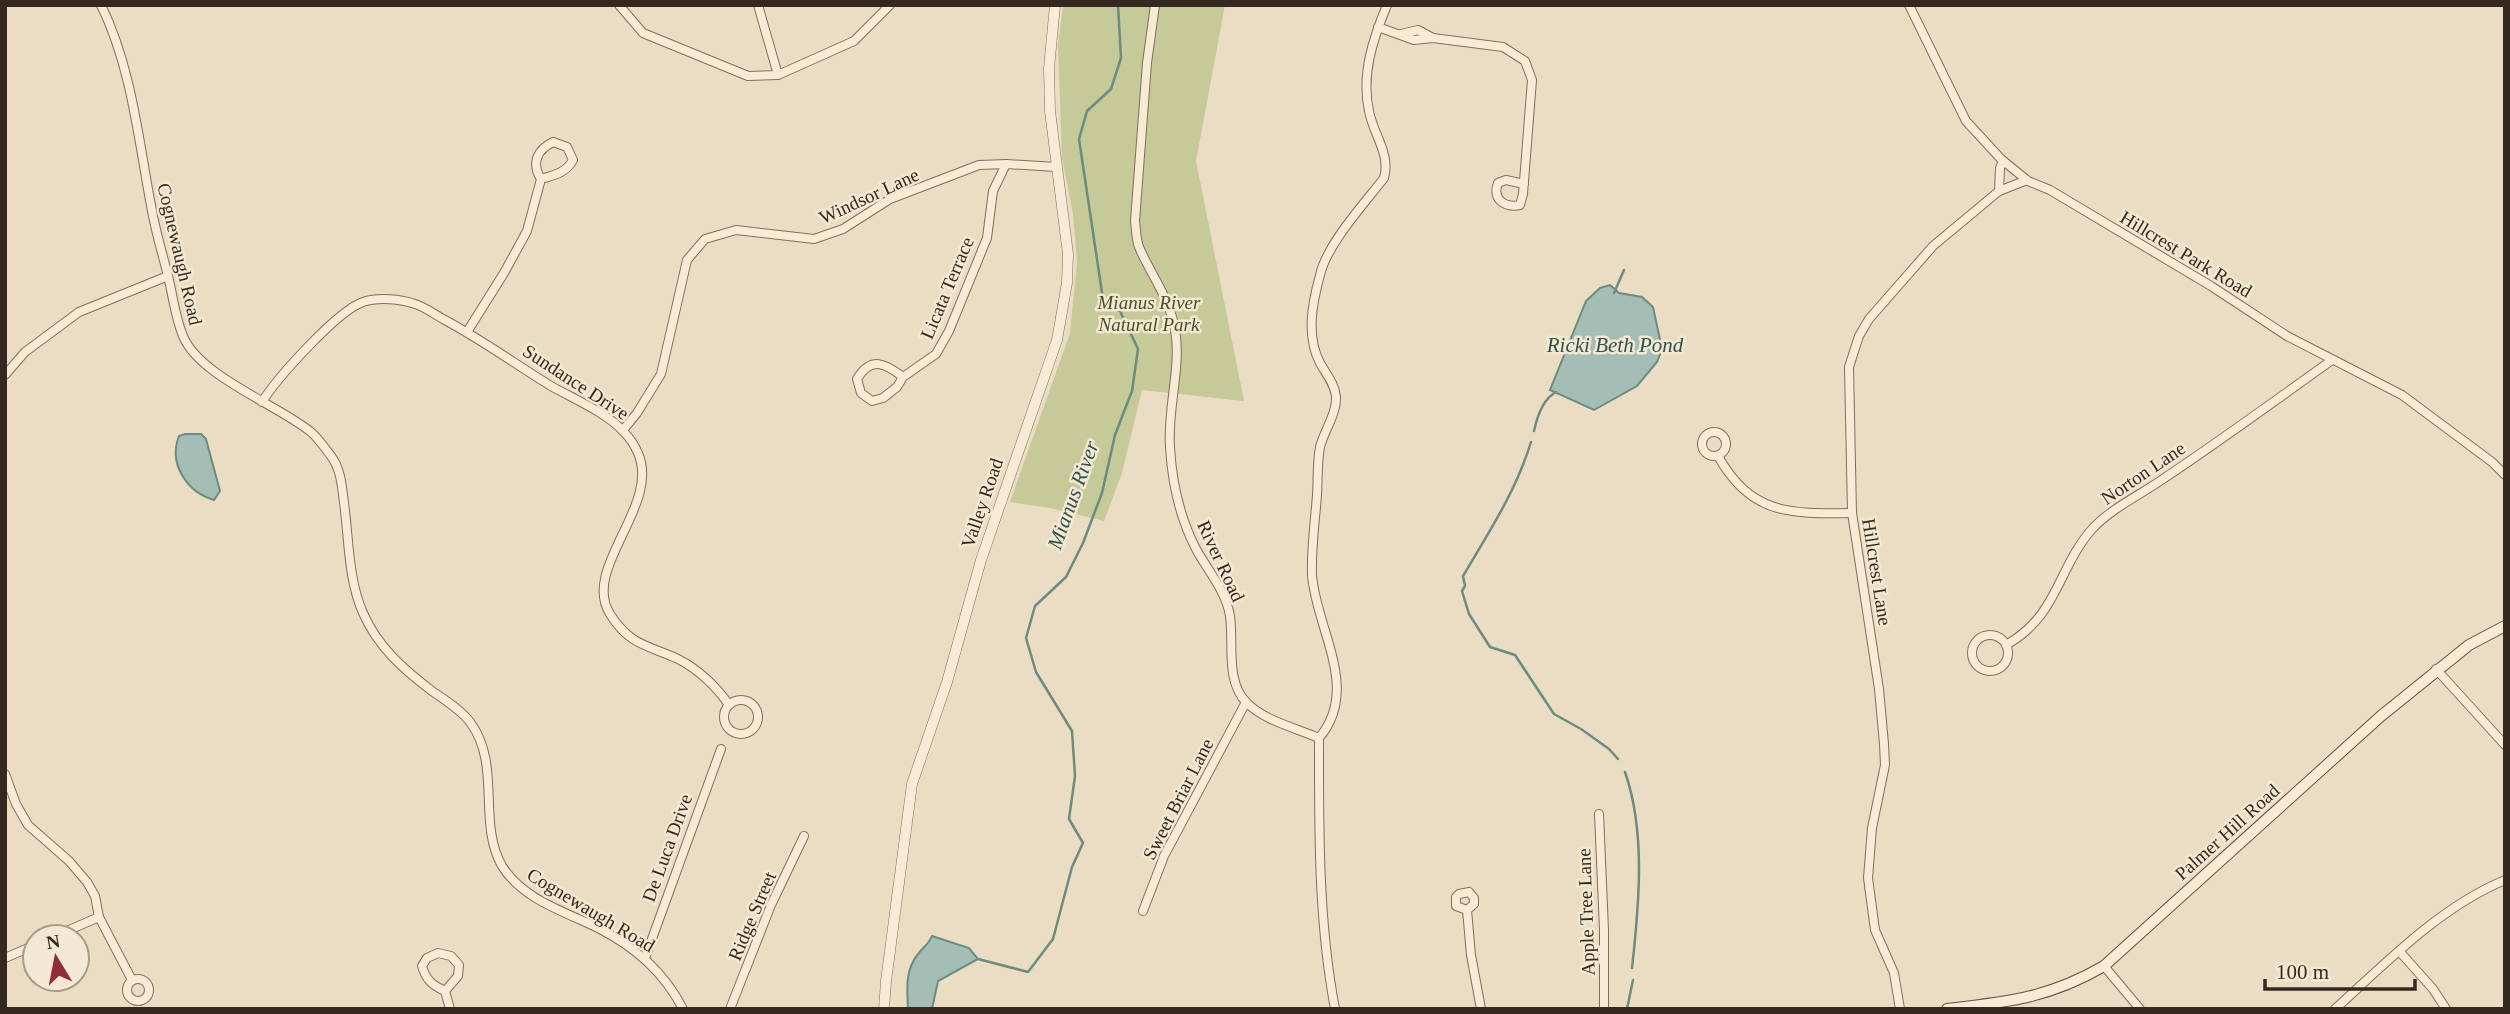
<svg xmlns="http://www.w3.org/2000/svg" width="2510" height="1014" viewBox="0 0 2510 1014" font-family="'Times New Roman',serif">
<rect width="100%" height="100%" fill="#ebddc3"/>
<!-- green -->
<polygon fill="#c6c998" points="1063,5 1225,5 1196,161 1244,401 1142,390 1122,473 1104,521 1050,508 1010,502 1070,333 1077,261 1073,214 1062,157 1058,45"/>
<!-- water -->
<g fill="#a5beb5" stroke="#6c8c82" stroke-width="2">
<polygon points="1610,285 1619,293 1642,297 1653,307 1662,349 1657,362 1637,386 1594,410 1550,390 1586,301 1600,288"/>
<path d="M 185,434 L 201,434 L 206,439 L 220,491 L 214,500 C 187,492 168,464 179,436 Z"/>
<path d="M 932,936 L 969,948 L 978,959 L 938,981 L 932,1009 L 908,1009 C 907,989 905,970 918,954 C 923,947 929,944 932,936 Z"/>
</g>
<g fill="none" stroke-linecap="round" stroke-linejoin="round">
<!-- stream -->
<g stroke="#6c8c82" stroke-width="2.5">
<polyline points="1614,293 1624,270"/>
<path d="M 1534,431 C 1537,417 1543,399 1556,392"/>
<path d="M 1531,442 C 1516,491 1489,532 1463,576 L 1465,586 L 1462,591 L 1469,614 L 1490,647 L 1515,655 L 1554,714 L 1581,729 L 1609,749 L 1618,759"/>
<path d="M 1625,772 C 1646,832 1639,905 1632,968"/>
<polyline points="978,959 1028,972 1053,939 1072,867 1083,843 1069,819 1075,776 1072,731 1036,672 1026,638 1035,606 1066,577 1083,543 1102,493 1115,435 1132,391 1138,349 1120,311 1104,306 1079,139 1087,111 1111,89 1121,58 1118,5"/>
<polyline points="1627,1009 1633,980"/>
</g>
<!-- minor casing -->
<g stroke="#846e5b" stroke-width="10">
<g id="minor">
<path d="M 101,5 C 133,70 139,146 153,216 C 157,236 163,256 168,276 C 173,296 175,317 183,336 C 199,376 278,405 311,432 C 318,438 325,448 331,456 C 341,469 342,487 344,503 C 349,539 348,579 363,613 C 378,647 403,669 432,691 C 445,700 461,710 470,722 C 502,765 477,822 502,866 C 523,900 566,912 600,929 C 636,948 664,972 683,1009"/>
<polyline points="619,5 643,33 748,76 778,75 854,41 890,5"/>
<polyline points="758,5 778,75"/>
<path d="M 1155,5 L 1147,63 L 1135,221 C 1136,229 1136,239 1139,247 C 1150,273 1168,296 1174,325 C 1183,364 1167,406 1170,447 C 1172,482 1180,518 1196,549 C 1208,571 1226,591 1230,616 C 1234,643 1225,682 1247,703 C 1265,721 1296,728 1319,738"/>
<polyline points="1909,5 1966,121 2001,159 2028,181 2050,190 2211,286 2287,336 2402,395 2492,462 2505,475"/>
<path d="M 1378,27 L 1414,40 L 1433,38 L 1503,47 L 1525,61 L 1532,80 L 1523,194 L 1520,205 C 1504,208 1492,199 1498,183 L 1506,180 L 1524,184"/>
<polyline points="1401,34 1418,30 1433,38"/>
<polyline points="1999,191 2000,168 2003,161"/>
<path d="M 467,332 L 504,273 L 527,231 L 541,179 C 531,163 537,150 553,142 L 567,147 L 573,160 C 566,173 554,175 541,179"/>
<polyline points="5,375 25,352 79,312 168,276"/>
<path d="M 903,377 C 885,363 871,356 857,379 L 861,393 L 872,401 L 883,398 L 897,387 L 903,377 L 936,354 L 949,331 L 987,238 L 993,191 L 1006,164 L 1056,167"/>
<path d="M 262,402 C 277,378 337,311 363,302 C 378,297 401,299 415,304 C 425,307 434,314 443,319 C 481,339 515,364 551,386 C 572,398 607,413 623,431 C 628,436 635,446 638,453 C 661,506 581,568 610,614 C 630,646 648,645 678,659 C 698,669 717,687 729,705"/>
<polyline points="623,430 637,413 661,374 687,260 705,239 736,230 814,239 843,229 890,199 979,165 1006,164"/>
<circle cx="1714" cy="444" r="12"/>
<path d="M 1718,456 C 1751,515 1790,514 1852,513"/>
<circle cx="1990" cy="653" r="18"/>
<path d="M 2006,645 C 2059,615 2057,568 2093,528 C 2112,508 2140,495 2163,479 C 2220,441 2276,400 2332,360"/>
<polyline points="2436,669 2505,745"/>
<circle cx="741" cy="717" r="17"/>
<path d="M 1319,738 C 1361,689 1316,629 1312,575 C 1311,548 1315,522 1317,495 C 1318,479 1317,463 1320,447 C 1324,431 1337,413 1336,397 C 1335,384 1326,374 1320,363 C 1306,336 1312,304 1320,275 C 1327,244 1364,204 1384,178 C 1391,154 1373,134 1369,111 C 1361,74 1373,39 1387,5"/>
<path d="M 1319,738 C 1319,829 1318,919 1335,1009"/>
<polyline points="5,774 16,804 28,825 69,861 87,882 95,896 99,917 132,980"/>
<polyline points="1599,814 1604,930 1604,1009"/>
<polyline points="1467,910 1456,906 1456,897 1459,894 1469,892 1474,898 1474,904 1467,910 1471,955 1481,1009"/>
<polyline points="1143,911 1164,856 1246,702"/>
<polyline points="53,937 99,917"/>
<polyline points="2400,952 2433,989 2446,1009"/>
<path d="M 438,953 L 451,956 L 459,965 L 458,976 L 445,991 C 432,985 426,980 422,966 L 427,958 Z"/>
<polyline points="5,958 35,945"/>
<polyline points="645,958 721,749"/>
<polyline points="2104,966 2140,1009"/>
<circle cx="138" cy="990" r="11"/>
<polyline points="445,991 450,1009"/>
<polyline points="730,1009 771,905 804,836"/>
<polyline points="1900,1009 1894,973 1875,930 1868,878 1872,828 1885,765 1884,744 1879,689 1852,513 1849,367 1859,336 1869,319 1933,246 1999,191 2027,180"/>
<path d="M 2335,1009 C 2387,962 2440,907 2505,880"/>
</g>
</g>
<!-- tertiary casing -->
<g stroke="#846e5b" stroke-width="11">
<polyline id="tertiary" points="884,1009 886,981 912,784 947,682 981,560 1057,340 1067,283 1068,254 1050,111 1049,68 1055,5"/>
</g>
<!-- secondary casing -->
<g stroke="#66503e" stroke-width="12">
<path id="secondary" d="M 1947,1009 C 2008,1002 2049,998 2104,966 L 2381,716 L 2469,645 L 2505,626"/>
</g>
<!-- minor -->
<use href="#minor" stroke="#f7ebd6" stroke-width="8"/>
<!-- tertiary -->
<use href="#tertiary" stroke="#f7ebd6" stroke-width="10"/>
<!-- secondary -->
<use href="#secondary" stroke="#f7ebd6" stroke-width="10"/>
</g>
<g text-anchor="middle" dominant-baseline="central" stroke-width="5" stroke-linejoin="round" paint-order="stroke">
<!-- street labels -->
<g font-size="19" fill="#35281e" stroke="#f3e8d2">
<text transform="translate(869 196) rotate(-25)">Windsor Lane</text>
<text transform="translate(180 254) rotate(77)">Cognewaugh Road</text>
<text transform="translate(2186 254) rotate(31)">Hillcrest Park Road</text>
<text transform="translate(947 288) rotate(-67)">Licata Terrace</text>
<text transform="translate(576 382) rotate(33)">Sundance Drive</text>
<text transform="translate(2143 473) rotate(-34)">Norton Lane</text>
<text transform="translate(982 503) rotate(-71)">Valley Road</text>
<text transform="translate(1221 561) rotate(65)">River Road</text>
<text transform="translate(1877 572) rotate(81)">Hillcrest Lane</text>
<text transform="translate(1178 799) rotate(-63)">Sweet Briar Lane</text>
<text transform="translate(2227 832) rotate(-42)">Palmer Hill Road</text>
<text transform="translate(667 848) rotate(-70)">De Luca Drive</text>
<text transform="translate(591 910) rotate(31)">Cognewaugh Road</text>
<text transform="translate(1586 912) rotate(-92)">Apple Tree Lane</text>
<text transform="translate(752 916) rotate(-67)">Ridge Street</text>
</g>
<!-- park labels -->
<g font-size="19" font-style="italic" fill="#485026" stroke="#f3e8d2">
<text x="1149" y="302">Mianus River<tspan x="1149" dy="22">Natural Park</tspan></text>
</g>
<!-- water labels -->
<g font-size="21" font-style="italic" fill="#2e544f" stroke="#f3e8d2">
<text x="1615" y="345">Ricki Beth Pond</text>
<text transform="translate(1073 495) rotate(-70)">Mianus River</text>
</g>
</g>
<!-- border -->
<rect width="2510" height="1014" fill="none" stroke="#35281e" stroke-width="14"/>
<!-- north arrow -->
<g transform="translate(56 958) rotate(350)"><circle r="33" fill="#f3e8d2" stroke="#a79b8a" stroke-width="2"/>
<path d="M0-5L12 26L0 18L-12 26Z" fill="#902e35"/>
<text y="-10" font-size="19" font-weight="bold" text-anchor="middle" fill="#35281e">N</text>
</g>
<!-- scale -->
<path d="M2265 979v10h150v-10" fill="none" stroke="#35281e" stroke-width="3.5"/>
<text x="2276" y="979" font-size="21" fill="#35281e" stroke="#f3e8d2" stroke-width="5" paint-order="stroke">100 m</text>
</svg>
